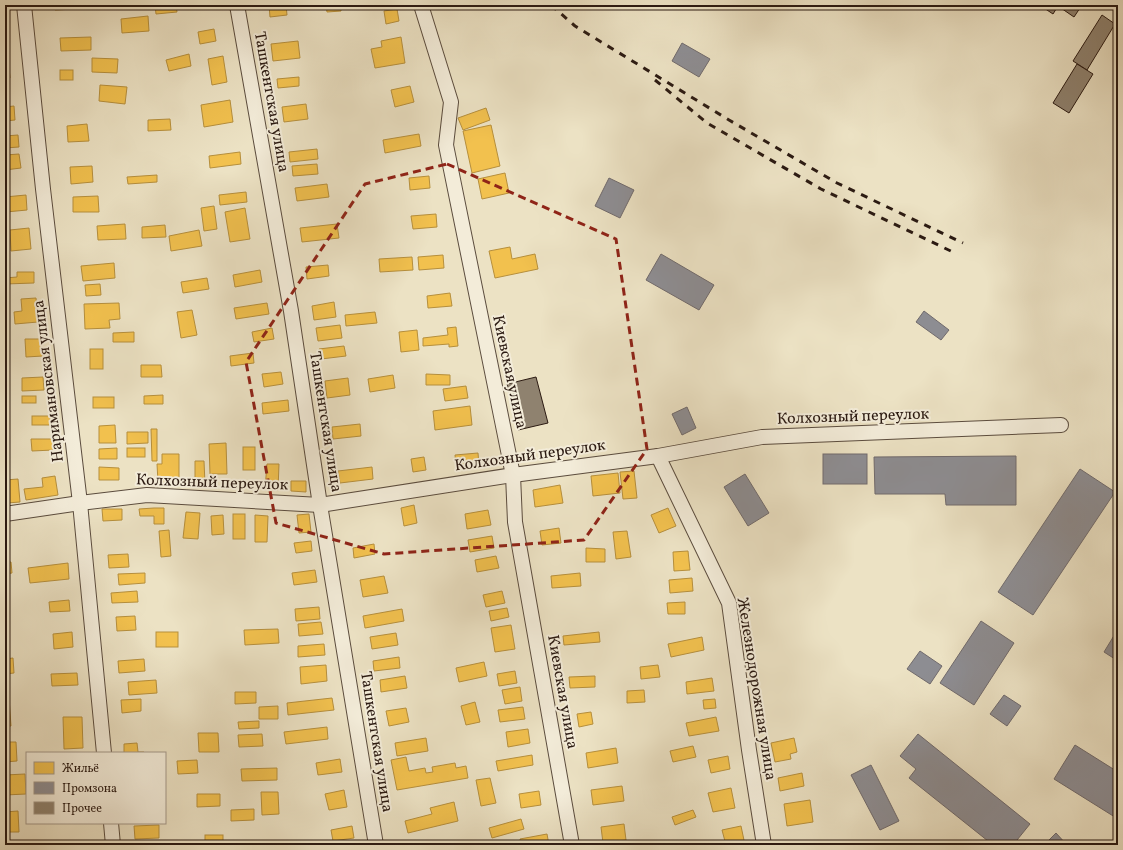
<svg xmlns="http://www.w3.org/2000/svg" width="1123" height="850" viewBox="0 0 1123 850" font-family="Vollkorn,serif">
<rect width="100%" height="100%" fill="#ece2c4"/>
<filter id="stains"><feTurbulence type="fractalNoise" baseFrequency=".005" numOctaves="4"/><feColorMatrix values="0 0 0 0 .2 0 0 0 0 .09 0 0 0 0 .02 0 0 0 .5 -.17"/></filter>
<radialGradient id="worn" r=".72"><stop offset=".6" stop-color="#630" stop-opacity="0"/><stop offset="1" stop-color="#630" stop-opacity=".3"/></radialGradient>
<!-- homes -->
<g fill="#f2c14e" stroke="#b68f3c">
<polygon points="55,5 94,5 95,8 55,10"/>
<polygon points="155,5 176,5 177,12 156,14"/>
<polygon points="269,5 286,5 287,15 270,17"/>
<polygon points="326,5 341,5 341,11 327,12"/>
<polygon points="397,9 399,21 386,24 384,11"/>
<polygon points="148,16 149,31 122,33 121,19"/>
<polygon points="214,29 216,41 200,44 198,32"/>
<polygon points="91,37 91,50 61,51 60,38"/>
<polygon points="401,37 405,63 375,68 371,49 382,47 381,41"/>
<polygon points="298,41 300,58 273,61 271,44"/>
<polygon points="189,54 191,66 169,71 166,60"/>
<polygon points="223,56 227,82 212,85 208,59"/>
<polygon points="92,58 118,59 117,73 92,72"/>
<polygon points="5,67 9,67 10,78 5,78"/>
<rect x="60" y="70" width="13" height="10"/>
<polygon points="299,77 299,86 278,88 277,79"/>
<polygon points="100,85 127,87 125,104 99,101"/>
<polygon points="410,86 414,102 395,107 391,90"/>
<polygon points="230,100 233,122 204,127 201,105"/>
<polygon points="306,104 308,119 284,122 282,107"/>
<polygon points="14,106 15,120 5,121 5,107"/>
<polygon points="486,108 490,120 463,130 458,118"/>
<polygon points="170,119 171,130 148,131 148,120"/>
<polygon points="87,124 89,141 68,142 67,126"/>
<polygon points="491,125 500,166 472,173 463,131"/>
<polygon points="419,134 421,146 385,153 383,140"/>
<polygon points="18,135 19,147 5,148 5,136"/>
<polygon points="317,149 318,159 290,162 289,152"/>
<polygon points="240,152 241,164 210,168 209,156"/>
<polygon points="19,154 21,168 5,170 5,155"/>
<polygon points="317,164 318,174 293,176 292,166"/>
<polygon points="92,166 93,182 71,184 70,167"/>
<polygon points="505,173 509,193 482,199 478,179"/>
<polygon points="157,175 157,182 128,184 127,177"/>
<polygon points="429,176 430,188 410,190 409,178"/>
<polygon points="327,184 329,197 297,201 295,188"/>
<polygon points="246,192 247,202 220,205 219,195"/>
<polygon points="26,195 27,210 6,212 5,197"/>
<polygon points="98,196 99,212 73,212 73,197"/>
<polygon points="214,206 217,229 204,231 201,208"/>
<polygon points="245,208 250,239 230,242 225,212"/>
<polygon points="436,214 437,227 413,229 411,216"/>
<polygon points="125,224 126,239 98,240 97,226"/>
<polygon points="337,224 339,238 302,242 300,228"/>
<polygon points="165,225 166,237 142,238 142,227"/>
<polygon points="29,228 31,249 11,251 10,230"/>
<polygon points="199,230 202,246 171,251 169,236"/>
<polygon points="510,247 512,259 535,254 538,269 495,278 489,251"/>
<polygon points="443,255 444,268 419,270 418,257"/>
<polygon points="412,257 413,270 380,272 379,259"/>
<polygon points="114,263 115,278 83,281 81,266"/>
<polygon points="328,265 329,276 307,279 306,267"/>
<polygon points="260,270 262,282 235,287 233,275"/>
<polygon points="17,272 34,272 34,283 5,284 5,278 17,277"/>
<polygon points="207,278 209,289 183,293 181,282"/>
<polygon points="100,284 101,295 86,296 85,285"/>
<polygon points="450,293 452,306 428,308 427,296"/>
<polygon points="36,298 38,322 15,324 14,312 22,311 21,299"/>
<polygon points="334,302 336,317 314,320 312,306"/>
<polygon points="119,303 120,319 109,320 110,328 85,329 84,304"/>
<polygon points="267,303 269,314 236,319 234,308"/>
<polygon points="192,310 197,335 181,338 177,312"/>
<polygon points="375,312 377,323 346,326 345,315"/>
<polygon points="340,325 342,338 318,341 316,328"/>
<polygon points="456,327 458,346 449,347 449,344 423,346 423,338 448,335 447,328"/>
<polygon points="272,328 274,339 254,342 252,332"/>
<polygon points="417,330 419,350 401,352 399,332"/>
<polygon points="134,332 134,342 113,342 113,333"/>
<polygon points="25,339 42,339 43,356 26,357"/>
<polygon points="344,346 346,356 321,359 319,349"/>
<rect x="90" y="349" width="13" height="20"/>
<polygon points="253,353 254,363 231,366 230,356"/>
<polygon points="141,365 161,365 162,377 141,377"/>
<polygon points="281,372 283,384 264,387 262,374"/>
<polygon points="426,374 450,375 450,385 426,385"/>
<polygon points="393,375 395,388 370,392 368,379"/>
<polygon points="43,377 44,390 22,391 22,378"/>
<polygon points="348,378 350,395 327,398 325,381"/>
<polygon points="466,386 468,398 445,401 443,389"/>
<polygon points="163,395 163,404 144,404 144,396"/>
<rect x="22" y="396" width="14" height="7"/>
<rect x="93" y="397" width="21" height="11"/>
<polygon points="288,400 289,411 263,414 262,403"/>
<polygon points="470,406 472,425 435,430 433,411"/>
<rect x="32" y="416" width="18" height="9"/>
<polygon points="360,424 361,436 333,439 332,427"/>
<polygon points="115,425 116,443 99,443 99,426"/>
<polygon points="151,429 157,429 157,461 152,461"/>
<polygon points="127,432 148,432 148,443 127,444"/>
<polygon points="31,439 53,439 53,450 32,451"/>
<polygon points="226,443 227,474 210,474 209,444"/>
<rect x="243" y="447" width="12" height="23"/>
<polygon points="117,448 117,459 99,459 99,449"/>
<rect x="127" y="448" width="18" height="9"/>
<polygon points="478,453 479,465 456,467 455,455"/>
<polygon points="162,454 179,454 179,482 158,482 157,464 162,464"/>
<polygon points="424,457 426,470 413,472 411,459"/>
<polygon points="195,461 204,461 205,484 195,484"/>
<polygon points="267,464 279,464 278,490 265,489"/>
<polygon points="99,467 119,468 119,480 99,480"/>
<polygon points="372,467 373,479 340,483 338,471"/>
<polygon points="634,471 637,498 623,499 620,472"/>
<polygon points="618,473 620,493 593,496 591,476"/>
<polygon points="55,476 58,495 26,500 24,489 43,487 42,478"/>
<polygon points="18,479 20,502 7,503 5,480"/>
<polygon points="291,481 306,481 306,492 291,491"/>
<polygon points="560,485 563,503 535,507 533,490"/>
<polygon points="414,505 417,523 404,526 401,508"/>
<polygon points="154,508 164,508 164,524 154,524 154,516 140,516 139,509"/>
<polygon points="668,508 676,526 659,533 651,515"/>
<polygon points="102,509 122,509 122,520 103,521"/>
<polygon points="488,510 491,525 467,529 465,514"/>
<polygon points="186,512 200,513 198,539 183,538"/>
<rect x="233" y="514" width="12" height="25"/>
<polygon points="309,514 311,532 299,533 297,515"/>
<polygon points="223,515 224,534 212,535 211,516"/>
<polygon points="255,515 268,516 267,542 255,542"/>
<polygon points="559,528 561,543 542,545 540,531"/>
<polygon points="169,530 171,556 161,557 159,531"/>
<polygon points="627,531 631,557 616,559 613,532"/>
<polygon points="492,536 494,548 470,552 468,540"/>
<polygon points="311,541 312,551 296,553 294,543"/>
<polygon points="374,544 375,554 354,558 353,548"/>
<polygon points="586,548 605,549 605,562 586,562"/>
<polygon points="688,551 690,570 674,571 673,552"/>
<polygon points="128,554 129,567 109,568 108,555"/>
<polygon points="496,556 499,568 477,572 475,560"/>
<polygon points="5,562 11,562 12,573 5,574"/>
<polygon points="68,563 69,579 30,583 28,568"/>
<polygon points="315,570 317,582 294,585 292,573"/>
<polygon points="145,573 145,583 119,585 118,574"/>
<polygon points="580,573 581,586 552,588 551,576"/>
<polygon points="384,576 388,593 363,597 360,580"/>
<polygon points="692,578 693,591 670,593 669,580"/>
<polygon points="137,591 138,602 112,603 111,593"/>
<polygon points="502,591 505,603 486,607 483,595"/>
<polygon points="69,600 70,611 50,612 49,602"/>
<polygon points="685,602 685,614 668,614 667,603"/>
<polygon points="319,607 320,619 296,621 295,609"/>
<polygon points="507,608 509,617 491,621 489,611"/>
<polygon points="402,609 404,621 365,628 363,616"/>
<polygon points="135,616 136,630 117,631 116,617"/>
<polygon points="321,622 323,634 299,636 298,624"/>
<polygon points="511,625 515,649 495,652 491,628"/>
<polygon points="278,629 279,643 245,645 244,630"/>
<polygon points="72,632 73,647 54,649 53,634"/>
<rect x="156" y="632" width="22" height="15"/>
<polygon points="599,632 600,642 564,645 563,636"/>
<polygon points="396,633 398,645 372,649 370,637"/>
<polygon points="8,637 9,653 5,653 5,638"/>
<polygon points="702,637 704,650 671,657 668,644"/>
<polygon points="324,644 325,655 298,657 298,646"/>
<polygon points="399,657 400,668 374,671 373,661"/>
<polygon points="13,658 14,673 5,674 5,659"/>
<polygon points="144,659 145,671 119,673 118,661"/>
<polygon points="484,662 487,676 459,682 456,668"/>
<polygon points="326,665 327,681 301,684 300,667"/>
<polygon points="658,665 660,677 641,679 640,667"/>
<polygon points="515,671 517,683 499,686 497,674"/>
<polygon points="77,673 78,685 52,686 51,674"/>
<polygon points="405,676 407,688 381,692 380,680"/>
<polygon points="595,676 595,687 570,688 569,677"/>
<polygon points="712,678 714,691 687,694 686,682"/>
<polygon points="156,680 157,693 129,695 128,682"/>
<polygon points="520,687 522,701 505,704 502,690"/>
<polygon points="644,690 645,702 627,703 627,691"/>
<polygon points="235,692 256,692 256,703 235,704"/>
<polygon points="5,698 9,698 11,726 5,726"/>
<polygon points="332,698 334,710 288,715 287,703"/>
<polygon points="141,699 141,711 122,713 121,700"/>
<polygon points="715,699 716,708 704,709 703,700"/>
<polygon points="475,702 480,722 466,725 461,706"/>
<polygon points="278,706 278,719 259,719 259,707"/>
<polygon points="523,707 525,719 500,722 498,710"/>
<polygon points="406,708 409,722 389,726 386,711"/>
<polygon points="591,712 593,724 579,727 577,714"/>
<polygon points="63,717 82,717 83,748 64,749"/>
<polygon points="716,717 719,731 689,736 686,723"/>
<polygon points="259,721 259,728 239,729 238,722"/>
<polygon points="327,727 328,739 286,744 284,732"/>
<polygon points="528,729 530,743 508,747 506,732"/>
<polygon points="198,733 218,733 219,752 199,752"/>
<polygon points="262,734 263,746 239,747 238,735"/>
<polygon points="426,738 428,751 397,756 395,743"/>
<polygon points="794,738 797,752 790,754 791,759 775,762 771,743"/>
<polygon points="5,742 16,742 17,761 5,762"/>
<polygon points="137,743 138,752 144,752 144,753 124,753 124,744"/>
<polygon points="693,746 696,757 673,762 670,751"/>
<polygon points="616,748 618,763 588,768 586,753"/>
<polygon points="532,755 533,765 498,771 496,761"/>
<polygon points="728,756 730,769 711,773 708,760"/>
<polygon points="406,757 409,771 425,768 426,773 433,772 432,767 455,763 456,768 466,766 468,778 397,790 391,760"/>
<polygon points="340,759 342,772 318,775 316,763"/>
<polygon points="197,760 198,773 178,774 177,761"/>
<polygon points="277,768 277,780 242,781 241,769"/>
<polygon points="802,773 804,786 780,791 778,778"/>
<polygon points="25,774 26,794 5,795 5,775"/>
<polygon points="490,778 496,803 481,806 476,780"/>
<polygon points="622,786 624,801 593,805 591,790"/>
<polygon points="731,788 735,808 713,812 708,793"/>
<polygon points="344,790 347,807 329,810 325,794"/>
<polygon points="539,791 541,805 521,808 519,794"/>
<polygon points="261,792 278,792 279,814 262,815"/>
<polygon points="197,794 220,794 220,806 197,807"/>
<polygon points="810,800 813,822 787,826 784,804"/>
<polygon points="454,802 458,821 408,833 405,821 432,814 430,808"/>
<polygon points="254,809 254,820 231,821 231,810"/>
<polygon points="693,810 696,817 675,825 672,817"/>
<polygon points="18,811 19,832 6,832 5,812"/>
<polygon points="521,819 524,829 492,838 489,828"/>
<polygon points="624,824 626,840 603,843 601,827"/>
<polygon points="159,825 159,838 135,839 134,826"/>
<polygon points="352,826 354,838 333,841 331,830"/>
<polygon points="741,826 745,845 726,845 722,830"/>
<polygon points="547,834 549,845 521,845 520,839"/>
<rect x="205" y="835" width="18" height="10"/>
</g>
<!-- industry -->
<g fill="#8d8d92" stroke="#706a6c">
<polygon points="682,43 710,59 699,77 672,61"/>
<polygon points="609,178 634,190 620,218 595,206"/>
<polygon points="661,254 714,285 699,310 646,280"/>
<polygon points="924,311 949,330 941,340 916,322"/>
<polygon points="687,407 696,428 682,435 672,414"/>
<rect x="823" y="454" width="44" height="30"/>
<polygon points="1016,456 1016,505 946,505 945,494 875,494 874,457"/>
<polygon points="1080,469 1115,492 1033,615 998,592"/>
<polygon points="745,474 769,513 748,526 724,487"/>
<polygon points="981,621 1014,643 974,705 940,683"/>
<polygon points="1118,629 1118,661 1104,652"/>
<polygon points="920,651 942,666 930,684 907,669"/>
<polygon points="1004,695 1021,706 1007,726 990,714"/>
<polygon points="918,734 1030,824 1013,845 993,845 909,778 916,769 900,756"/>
<polygon points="1075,745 1118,772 1118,819 1054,779"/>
<polygon points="871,765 899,821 880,830 851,775"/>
<polygon points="1056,833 1067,845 1044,845"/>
</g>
<!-- building -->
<g fill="#8f826f" stroke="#2b1a12">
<polygon points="1042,5 1082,5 1074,17 1058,6 1053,14 1041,6"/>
<polygon points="1102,15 1115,24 1087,70 1073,61"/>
<polygon points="1077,64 1093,74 1069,113 1053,103"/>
<polygon points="536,377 548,423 518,430 507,384"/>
</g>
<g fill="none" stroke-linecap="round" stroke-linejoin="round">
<!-- minor casing -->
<g stroke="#5b4c3e" stroke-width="16">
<g id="minor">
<polyline points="24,5 43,189 80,503 104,753"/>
<polyline points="237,5 291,311 320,505 376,845"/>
<polyline points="421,5 451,102 446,145 513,475 515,522 572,845"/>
<polyline points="658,456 729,603 749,750 764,845"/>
<polyline points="5,514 80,503 147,495 320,505 513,475 658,456 762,437 1061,425"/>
<polyline points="111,823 113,845"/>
</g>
</g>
<!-- minor -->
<use href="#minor" stroke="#f3ecd9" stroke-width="14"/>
<!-- rail -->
<g stroke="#2b1a12" stroke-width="3" stroke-dasharray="7 7" stroke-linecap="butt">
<polyline points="551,5 575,26 729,120 837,183 963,243"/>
<polyline points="655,80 707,123 821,189 957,254"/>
</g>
</g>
<!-- marked area -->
<path fill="none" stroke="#8f2418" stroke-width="3" stroke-dasharray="8 5" stroke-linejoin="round" d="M 447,164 L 616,239 L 647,449 L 584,540 L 384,554 L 276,523 L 246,362 L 365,184 Z"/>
<g text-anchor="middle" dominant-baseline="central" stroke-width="4" stroke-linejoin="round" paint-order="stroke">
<!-- street labels -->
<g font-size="16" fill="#2b1a12" stroke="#f3ecd9">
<text transform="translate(271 102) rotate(80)">Ташкентская улица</text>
<text transform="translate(509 372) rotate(78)">Киевская улица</text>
<text transform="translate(49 381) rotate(-97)">Наримановская улица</text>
<text transform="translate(853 417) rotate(-2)">Колхозный переулок</text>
<text transform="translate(325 422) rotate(81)">Ташкентская улица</text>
<text transform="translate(530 456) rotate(-8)">Колхозный переулок</text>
<text transform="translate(212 483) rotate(2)">Колхозный переулок</text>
<text transform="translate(756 689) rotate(81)">Железнодорожная улица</text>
<text transform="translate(562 692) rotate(80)">Киевская улица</text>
<text transform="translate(376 742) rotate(81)">Ташкентская улица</text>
</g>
</g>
<!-- margin -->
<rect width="1123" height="850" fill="none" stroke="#ece2c4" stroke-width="20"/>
<rect x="6" y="6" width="1111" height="838" fill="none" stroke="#2b1a12" stroke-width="2"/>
<rect x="10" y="10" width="1103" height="830" fill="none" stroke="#2b1a12"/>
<!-- legend -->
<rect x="26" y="752" width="140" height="72" fill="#f3ecd9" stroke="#a39889"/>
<rect x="34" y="762" width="20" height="12" fill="#f2c14e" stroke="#a39889"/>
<text x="62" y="772" font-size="12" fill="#2b1a12">Жильё</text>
<rect x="34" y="782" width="20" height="12" fill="#8d8d92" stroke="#a39889"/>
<text x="62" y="792" font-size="12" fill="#2b1a12">Промзона</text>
<rect x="34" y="802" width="20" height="12" fill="#8f826f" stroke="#a39889"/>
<text x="62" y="812" font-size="12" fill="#2b1a12">Прочее</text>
<rect width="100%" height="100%" filter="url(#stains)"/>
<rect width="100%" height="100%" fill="url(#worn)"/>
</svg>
